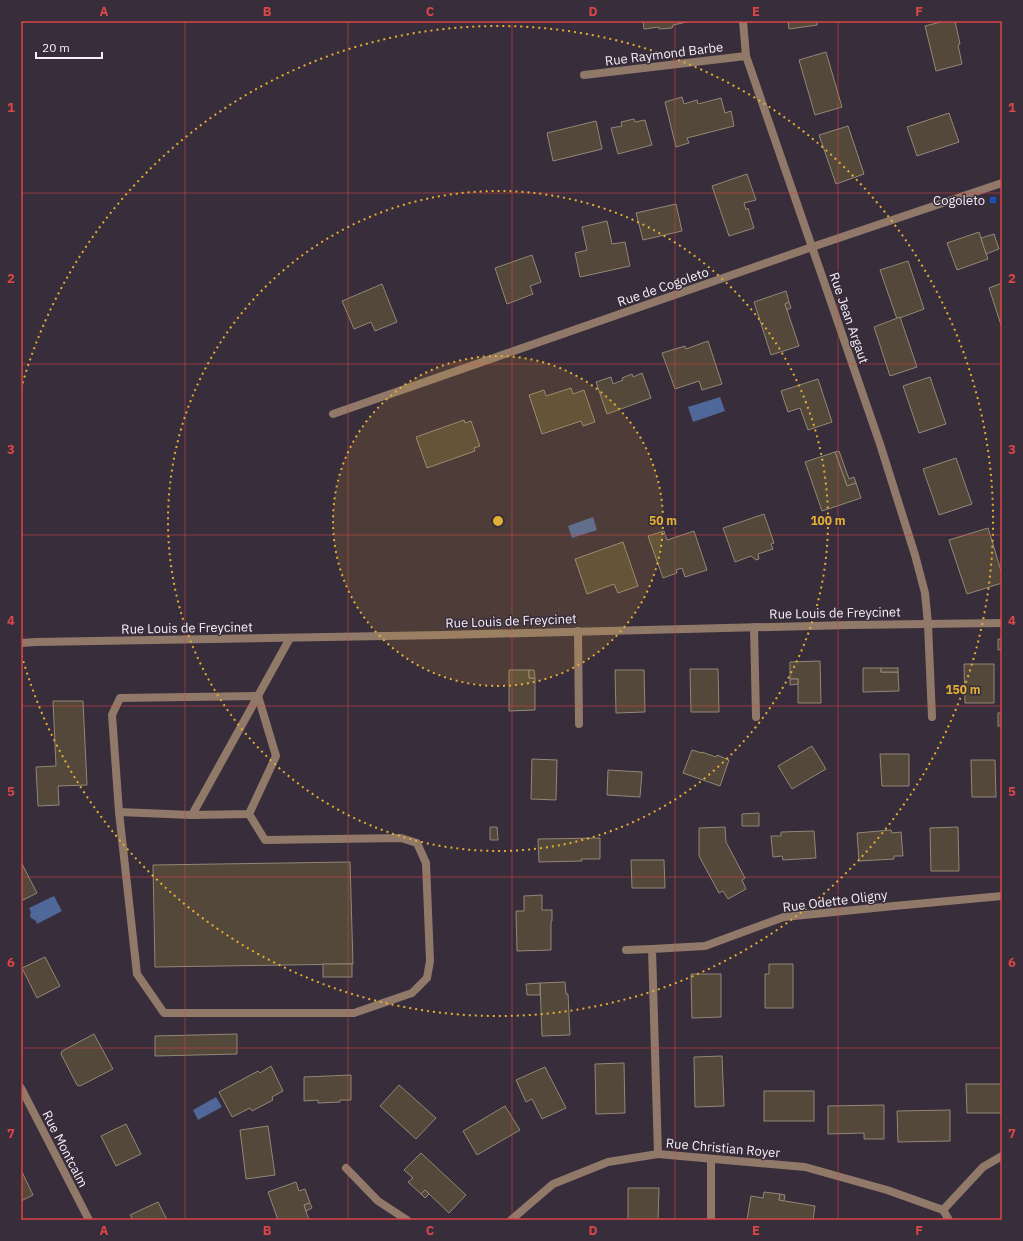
<svg xmlns="http://www.w3.org/2000/svg" width="1023" height="1241" viewBox="0 0 1023 1241" font-family="'IBM Plex Sans',sans-serif">
<rect width="100%" height="100%" fill="#382d3a"/>
<!-- water -->
<g fill="#4f6799">
<polygon points="720,397 725,411 693,422 688,407"/>
<polygon points="593,517 597,530 572,538 568,526"/>
<polygon points="54,896 62,911 37,924 36,921 31,918 30,915 31,912 29,908"/>
<polygon points="216,1097 222,1107 198,1120 193,1110"/>
</g>
<!-- building -->
<g fill="#534839" stroke="#938776">
<polygon points="643,21 687,21 687,22 673,25 672,28 659,29 659,27 644,29"/>
<polygon points="788,21 817,21 817,25 789,29"/>
<polygon points="945,21 955,21 960,44 958,45 962,64 936,71 925,26"/>
<polygon points="826,52 842,107 815,115 799,60"/>
<polygon points="682,97 684,104 697,100 698,104 721,98 725,113 731,111 734,126 687,138 689,143 676,147 665,102"/>
<polygon points="949,113 959,142 917,156 907,127"/>
<polygon points="634,119 635,122 645,120 652,145 618,154 611,128 622,126 621,122"/>
<polygon points="596,121 602,149 553,161 547,133"/>
<polygon points="848,126 864,174 836,184 819,135"/>
<polygon points="747,174 756,200 744,203 746,210 748,208 754,228 729,236 712,186"/>
<polygon points="676,204 682,231 643,240 636,213"/>
<polygon points="607,221 612,244 625,242 630,266 580,277 575,253 587,250 582,227"/>
<polygon points="979,232 988,259 957,270 947,243"/>
<polygon points="994,234 999,249 986,254 981,238"/>
<polygon points="532,255 541,282 530,286 533,294 507,304 495,268"/>
<polygon points="908,261 924,309 897,319 880,270"/>
<polygon points="1002,283 1002,328 989,288"/>
<polygon points="382,284 397,322 375,331 371,322 354,329 342,301"/>
<polygon points="786,291 789,302 785,304 799,346 771,355 754,302"/>
<polygon points="789,302 791,308 787,310 785,304"/>
<polygon points="900,317 917,367 890,376 874,327"/>
<polygon points="708,341 722,384 702,390 699,381 675,389 662,353 685,346 686,349"/>
<polygon points="642,373 651,398 607,414 596,382 611,377 613,384 623,380 622,378 632,374 633,377"/>
<polygon points="930,377 946,424 919,433 903,386"/>
<polygon points="818,379 832,422 808,430 800,408 788,412 781,391"/>
<polygon points="571,388 573,394 584,390 595,422 583,426 581,421 542,434 529,395 544,390 546,396"/>
<polygon points="464,420 465,423 471,421 480,446 474,448 475,451 427,468 416,437"/>
<polygon points="839,451 849,479 854,477 856,483 847,486 835,452"/>
<polygon points="835,452 847,486 856,483 861,498 822,511 805,462"/>
<polygon points="956,458 972,504 939,515 923,469"/>
<polygon points="764,514 774,543 771,544 773,549 758,554 759,559 756,560 751,556 735,562 723,528"/>
<polygon points="988,528 1002,574 1002,583 967,594 949,540"/>
<polygon points="664,531 667,540 694,531 707,570 685,577 682,568 676,570 677,573 663,578 648,536"/>
<polygon points="623,542 638,586 618,593 614,584 587,594 575,559"/>
<polygon points="998,639 1002,639 1002,649 998,650"/>
<polygon points="820,661 821,703 798,703 798,679 790,679 790,662"/>
<polygon points="964,664 994,664 994,703 965,703"/>
<polygon points="863,668 881,668 881,672 898,672 899,691 863,692"/>
<rect x="881" y="668" width="17" height="4"/>
<polygon points="690,669 718,669 719,712 691,712"/>
<polygon points="509,670 529,670 529,678 535,678 535,710 509,711"/>
<polygon points="529,670 534,670 535,678 529,678"/>
<polygon points="615,670 644,670 645,712 616,713"/>
<polygon points="790,679 798,679 798,684 790,685"/>
<polygon points="53,701 83,701 87,785 58,786 59,805 38,806 36,767 56,766"/>
<rect x="998" y="713" width="4" height="13"/>
<polygon points="812,746 826,769 792,789 778,766"/>
<polygon points="692,750 702,753 702,752 716,757 717,755 729,760 720,786 683,773"/>
<polygon points="880,754 909,754 909,786 882,786"/>
<polygon points="532,759 557,760 556,800 531,799"/>
<polygon points="971,760 995,760 996,797 972,797"/>
<polygon points="608,770 642,772 640,797 607,795"/>
<polygon points="759,813 759,826 742,826 742,814"/>
<polygon points="490,827 497,827 498,840 490,840"/>
<polygon points="725,827 726,842 745,878 742,880 746,889 728,899 723,891 719,893 699,856 699,828"/>
<polygon points="958,827 959,871 931,871 930,828"/>
<polygon points="891,830 892,833 901,832 903,856 894,856 894,859 859,861 857,833"/>
<polygon points="814,831 816,858 783,860 782,856 773,857 771,836 781,836 781,832"/>
<polygon points="600,838 600,859 581,859 582,861 539,862 538,839"/>
<polygon points="631,860 664,860 665,888 632,888"/>
<polygon points="21,862 37,893 23,900 21,896"/>
<polygon points="350,862 353,964 155,967 153,865"/>
<polygon points="542,895 542,910 552,910 552,921 551,921 551,950 517,951 516,911 524,911 524,896"/>
<polygon points="45,957 60,986 37,998 22,968"/>
<rect x="323" y="964" width="29" height="13"/>
<polygon points="769,964 793,964 793,1008 765,1008 765,974 769,974"/>
<polygon points="691,974 721,974 721,1017 692,1018"/>
<polygon points="565,982 566,994 568,994 570,1035 542,1036 540,983"/>
<polygon points="540,983 540,995 527,995 526,984"/>
<polygon points="94,1034 113,1069 80,1086 77,1085 61,1054 62,1051"/>
<polygon points="237,1034 237,1054 155,1056 155,1036"/>
<polygon points="722,1056 724,1106 695,1107 694,1057"/>
<polygon points="624,1063 625,1113 596,1114 595,1064"/>
<polygon points="271,1066 283,1091 272,1097 273,1100 252,1111 250,1108 232,1117 219,1092 258,1071 260,1073"/>
<polygon points="545,1067 566,1108 542,1119 532,1099 526,1102 516,1080"/>
<polygon points="351,1075 351,1100 340,1100 340,1102 318,1103 318,1100 304,1101 304,1077"/>
<polygon points="966,1084 1002,1084 1002,1113 967,1113"/>
<polygon points="399,1085 436,1118 416,1139 380,1106"/>
<rect x="764" y="1091" width="50" height="30"/>
<polygon points="884,1105 884,1139 864,1139 864,1133 828,1134 828,1106"/>
<polygon points="505,1106 520,1130 477,1155 463,1131"/>
<polygon points="950,1110 950,1141 898,1142 897,1111"/>
<polygon points="126,1124 141,1154 116,1166 101,1136"/>
<polygon points="268,1126 275,1175 246,1179 240,1130"/>
<polygon points="421,1153 466,1195 449,1213 425,1190 421,1194 408,1182 413,1178 404,1170"/>
<polygon points="21,1170 33,1195 21,1201"/>
<polygon points="296,1182 299,1191 305,1189 310,1203 304,1205 309,1220 278,1220 268,1192"/>
<polygon points="628,1188 659,1188 658,1220 628,1220"/>
<polygon points="425,1190 429,1194 425,1198 421,1194"/>
<polygon points="764,1192 780,1194 779,1200 815,1206 813,1220 747,1220 751,1196 763,1198"/>
<polygon points="780,1194 785,1195 784,1201 779,1200"/>
<polygon points="158,1202 167,1220 133,1220 130,1215"/>
<polygon points="310,1203 312,1208 306,1211 304,1205"/>
</g>
<g fill="none" stroke-linecap="round" stroke-linejoin="round">
<!-- service -->
<g stroke="#917969" stroke-width="8">
<polyline points="119,812 112,715 120,698 258,696 276,756 249,814 192,815"/>
<polyline points="249,814 265,840 401,838 417,843 426,863 430,961 427,978 412,993 354,1013 164,1013 137,974 119,812 192,815 290,638"/>
</g>
<!-- minor -->
<g stroke="#917969" stroke-width="8">
<polyline points="743,21 746,56 880,444 915,555 925,593 928,624 932,717"/>
<polyline points="584,75 746,56"/>
<polyline points="333,414 812,247 1002,183"/>
<polyline points="754,627 756,717"/>
<polyline points="578,631 579,724"/>
<polyline points="21,643 36,642 443,635 850,625 1002,623"/>
<polyline points="626,950 652,949"/>
<polyline points="21,1088 89,1220"/>
<polyline points="658,1154 652,949 705,946 784,917 894,906 1002,896"/>
<polyline points="346,1168 378,1201 407,1220"/>
<polyline points="511,1220 553,1184 608,1162 658,1154 805,1167 887,1190 943,1210"/>
<polyline points="711,1220 711,1159"/>
<polyline points="949,1220 943,1210 983,1167 1002,1156"/>
</g>
</g>
<!-- grid -->
<path fill="none" stroke="#db4647" stroke-width="1" stroke-opacity="0.55" d="M 185,21 L 185,1220M 348,21 L 348,1220M 512,21 L 512,1220M 675,21 L 675,1220M 838,21 L 838,1220M 21,193 L 1002,193M 21,364 L 1002,364M 21,535 L 1002,535M 21,706 L 1002,706M 21,877 L 1002,877M 21,1048 L 1002,1048"/>
<!-- distance rings -->
<circle cx="498" cy="521" r="165" fill="#e3ae34" fill-opacity=".12"/>
<g fill="none" stroke="#e3ae34" stroke-width="2" stroke-dasharray="2 4">
<circle cx="498" cy="521" r="165"/>
<circle cx="498" cy="521" r="330"/>
<path d="M21 389A495 495 0 1 1 21 653"/>
</g>
<!-- markers -->
<rect fill="#1a4fb4" stroke="#382d3a" stroke-width="1.5" x="989" y="196" width="8" height="8" rx="2"/>
<g text-anchor="middle" dominant-baseline="central" stroke-width="3" stroke-linejoin="round" paint-order="stroke">
<!-- street labels -->
<g font-size="13" fill="#f6eff8" stroke="#382d3a">
<text transform="translate(664 54) rotate(-7)">Rue Raymond Barbe</text>
<text transform="translate(663 287) rotate(-19)">Rue de Cogoleto</text>
<text transform="translate(849 318) rotate(71)">Rue Jean Argaut</text>
<text transform="translate(835 613) rotate(-1)">Rue Louis de Freycinet</text>
<text transform="translate(511 621) rotate(-2)">Rue Louis de Freycinet</text>
<text transform="translate(187 628) rotate(-1)">Rue Louis de Freycinet</text>
<text transform="translate(835 901) rotate(-7)">Rue Odette Oligny</text>
<text transform="translate(723 1148) rotate(5)">Rue Christian Royer</text>
<text transform="translate(65 1149) rotate(63)">Rue Montcalm</text>
</g>
<!-- poi labels -->
<g font-size="13" fill="#f6eff8" stroke="#382d3a" text-anchor="end">
<text x="985" y="200">Cogoleto</text>
</g>
</g>
<circle cx="498" cy="521" r="6" fill="#e3ae34" stroke="#382d3a" stroke-width="2"/>
<g font-size="12" text-anchor="middle" font-weight="bold" fill="#e3ae34" stroke="#382d3a" stroke-width="3" stroke-linejoin="round" paint-order="stroke">
<text x="663" y="525">50 m</text>
<text x="828" y="525">100 m</text>
<text x="963" y="694">150 m</text>
</g>
<!-- border -->
<rect width="1023" height="1241" fill="none" stroke="#382d3a" stroke-width="44"/>
<!-- scale -->
<path d="M36 52v6h66v-6" fill="none" stroke="#f6eff8" stroke-width="2"/>
<text x="42" y="52" font-size="12" fill="#f6eff8" stroke="#382d3a" stroke-width="3" paint-order="stroke">20 m</text>
<rect x="22" y="22" width="979" height="1197" fill="none" stroke="#db4647" stroke-width="1.5"/>
<g font-size="13" text-anchor="middle" font-weight="bold" fill="#db4647">
<text x="104" y="16">A</text>
<text x="267" y="16">B</text>
<text x="430" y="16">C</text>
<text x="593" y="16">D</text>
<text x="756" y="16">E</text>
<text x="919" y="16">F</text>
<text x="11" y="112">1</text>
<text x="1012" y="112">1</text>
<text x="11" y="283">2</text>
<text x="1012" y="283">2</text>
<text x="11" y="454">3</text>
<text x="1012" y="454">3</text>
<text x="11" y="625">4</text>
<text x="1012" y="625">4</text>
<text x="11" y="796">5</text>
<text x="1012" y="796">5</text>
<text x="11" y="967">6</text>
<text x="1012" y="967">6</text>
<text x="11" y="1138">7</text>
<text x="1012" y="1138">7</text>
<text x="104" y="1235">A</text>
<text x="267" y="1235">B</text>
<text x="430" y="1235">C</text>
<text x="593" y="1235">D</text>
<text x="756" y="1235">E</text>
<text x="919" y="1235">F</text>
</g>
</svg>
